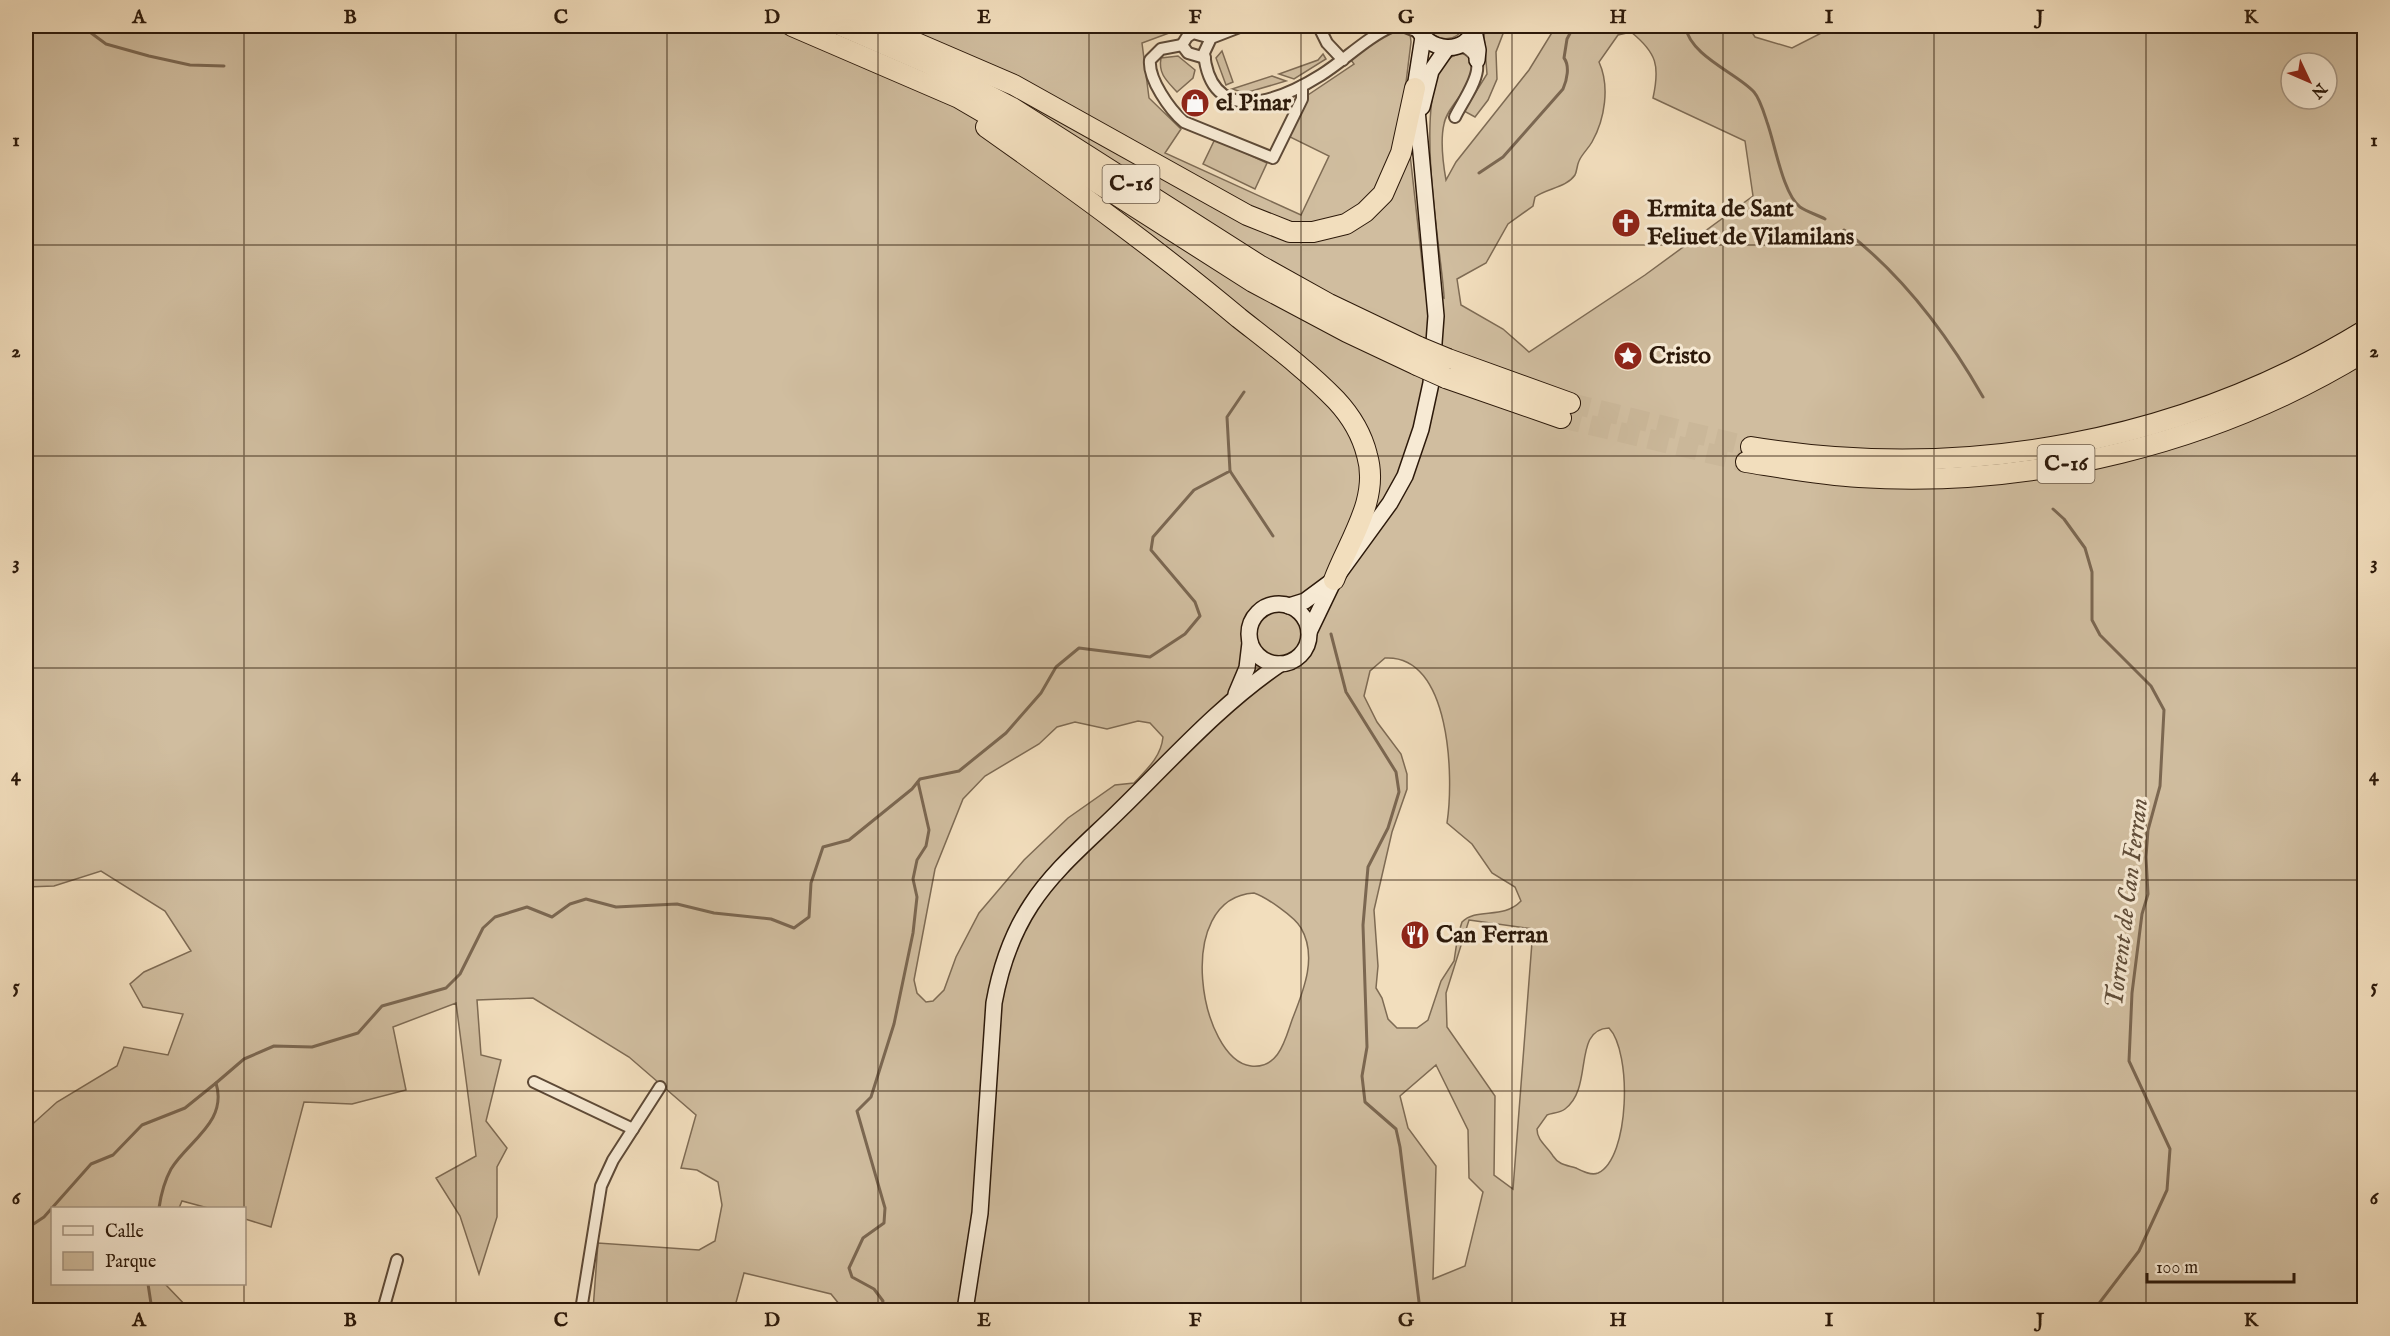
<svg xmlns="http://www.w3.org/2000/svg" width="2390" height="1336" viewBox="0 0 2390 1336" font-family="'IM FELL English',serif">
<rect width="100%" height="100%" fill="#f2debd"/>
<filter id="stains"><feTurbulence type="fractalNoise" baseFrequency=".00333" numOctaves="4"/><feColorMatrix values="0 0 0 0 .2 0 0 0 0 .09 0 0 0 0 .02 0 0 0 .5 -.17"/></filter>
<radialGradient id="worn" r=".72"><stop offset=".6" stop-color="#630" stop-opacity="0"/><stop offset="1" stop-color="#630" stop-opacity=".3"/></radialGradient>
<!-- green -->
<g fill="#d0bd9f" stroke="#7e6b54" stroke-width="1.5" fill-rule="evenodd">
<path d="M 26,26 L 1188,26 L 1142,43 L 1149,98 L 1181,129 L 1165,153 L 1301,215 L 1329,156 L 1288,136 L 1308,95 L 1354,64 L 1351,60 L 1383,35 L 1399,27 L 1410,33 L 1411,42 L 1398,147 L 1367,203 L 1337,221 L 1272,232 L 1353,225 L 1409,145 L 1425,289 L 1444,298 C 1444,262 1400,46 1467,54 C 1487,78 1448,101 1444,124 C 1440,141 1443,163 1446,180 L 1456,162 L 1529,70 L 1556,26 L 1748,26 L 1755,37 L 1792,48 L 1835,26 L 2364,26 L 2364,1310 L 844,1310 L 831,1294 L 744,1273 L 734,1310 L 682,1310 L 652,1304 L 650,1310 L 593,1310 L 598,1243 L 699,1250 L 715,1241 L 722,1205 L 718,1182 L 697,1170 L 681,1168 L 696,1115 L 629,1057 L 533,998 L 477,1000 L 481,1055 L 501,1060 L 486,1121 L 507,1148 L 497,1167 L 497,1217 L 479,1274 L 460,1216 L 436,1178 L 476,1156 L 456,1003 L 393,1027 L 406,1090 L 352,1104 L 304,1102 L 271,1227 L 245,1219 L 244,1208 L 208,1208 L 182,1201 L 179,1208 L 52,1208 L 52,1284 L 165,1284 L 190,1310 L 26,1310 L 26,1130 L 57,1102 L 117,1066 L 124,1047 L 168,1055 L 183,1014 L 143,1007 L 130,984 L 144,972 L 191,951 L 165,911 L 101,871 L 54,886 L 26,887 ZM 1631,32 C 1657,53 1660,66 1653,98 L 1745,141 L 1753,196 L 1645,275 L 1529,352 L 1503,329 L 1461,305 L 1457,279 L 1486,263 L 1508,224 L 1533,206 L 1535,197 C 1547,188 1566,188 1575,175 C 1577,171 1577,165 1579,161 C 1582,154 1588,149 1592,142 C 1605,119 1610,86 1599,62 L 1618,35 ZM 2291,63 L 2327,63 L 2327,99 L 2291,99 ZM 1385,658 C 1451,654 1454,778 1447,823 L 1472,844 L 1492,873 L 1515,887 L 1521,901 C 1503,920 1477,907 1462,922 L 1458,935 L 1454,961 L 1441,981 L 1428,1020 L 1417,1028 L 1397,1028 L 1388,1019 L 1382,998 L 1376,988 L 1378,966 L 1374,910 L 1392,832 L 1407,789 L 1407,774 L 1401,754 L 1377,722 L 1364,696 L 1370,671 ZM 1138,721 L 1150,723 L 1163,737 C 1161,757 1147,769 1134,783 L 1115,785 L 1068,818 L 1024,860 L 979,913 L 956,957 L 944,990 L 933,1001 L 926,1002 L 917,993 L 914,980 L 935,869 L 963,799 L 985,776 L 1039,744 L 1057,727 L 1075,722 L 1107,729 ZM 1254,893 C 1266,897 1295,917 1301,928 C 1318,957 1303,992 1292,1020 C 1285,1040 1279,1069 1251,1066 C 1200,1060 1172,898 1254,893 ZM 1469,920 L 1533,929 L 1513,1189 L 1494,1175 L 1495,1096 L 1447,1027 L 1446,993 ZM 1609,1028 C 1632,1052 1630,1158 1598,1173 C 1591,1176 1582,1171 1576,1168 C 1566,1165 1559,1165 1553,1156 C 1547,1146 1537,1141 1537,1129 L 1547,1115 C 1552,1113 1560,1113 1565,1109 C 1594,1088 1572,1029 1609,1028 ZM 1436,1065 L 1468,1130 L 1469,1178 L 1483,1192 L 1465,1266 L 1433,1279 L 1436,1166 L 1408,1128 L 1400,1096 Z"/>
<path d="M 1426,26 L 1465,26 C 1456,43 1436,43 1426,26 Z"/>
<polygon points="1486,26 1506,26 1496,52 1497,79 1488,100 1475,117 1464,111 1487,74 1484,36"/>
<polygon points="1222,51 1233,82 1226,85 1216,58"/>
<polygon points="1323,54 1326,59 1294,79 1279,74 1318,60"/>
<path d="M 1178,56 L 1195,70 L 1193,78 L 1177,92 C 1167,81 1158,74 1161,58 Z"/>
<polygon points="1272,76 1286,81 1245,93 1232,89"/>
<polygon points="1215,139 1267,163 1255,189 1203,164"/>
</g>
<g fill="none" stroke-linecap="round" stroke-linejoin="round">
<!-- stream -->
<g stroke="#7b6751" stroke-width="3">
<path d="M 1685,26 C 1691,57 1737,73 1754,92 C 1760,99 1764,113 1767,122 C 1775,144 1783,194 1800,207 C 1807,212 1818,215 1825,219"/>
<polyline points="83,27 106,44 149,56 190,65 224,66"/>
<path d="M 1479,173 L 1503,157 L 1563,89 C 1567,80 1570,66 1564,58 L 1567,39 L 1574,26"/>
<path d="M 1844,230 C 1902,274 1947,334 1983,397"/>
<polyline points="1230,471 1273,536"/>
<polyline points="2053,509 2064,519 2085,548 2092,572 2092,620 2100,635 2151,686 2164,710 2160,786 2148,830 2146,857 2148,894 2142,914 2132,993 2129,1061 2170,1149 2167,1190 2139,1251 2094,1310"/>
<polyline points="1331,634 1346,692 1396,772 1399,792 1388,828 1368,867 1363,925 1367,1047 1362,1076 1365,1102 1396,1129 1400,1147 1420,1310"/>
<path d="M 159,1208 C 161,1194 164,1182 171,1169 C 188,1141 228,1122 216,1083 L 244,1059 L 274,1046 L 312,1047 L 358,1033 L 382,1006 L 446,988 L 460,974 L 483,928 L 495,917 L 527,907 L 552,917 L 570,904 L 586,899 L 616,907 L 677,904 L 714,913 L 771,919 L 794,928 L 809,917 L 811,883 L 823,847 L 849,840 L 912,789 L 920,779 L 959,771 L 1006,733 L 1041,693 L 1056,667 L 1079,648 L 1150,657 L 1185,634 L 1200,616 L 1195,602 L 1151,550 L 1153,537 L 1194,490 L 1230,471 L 1227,417 L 1244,392"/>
<polyline points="26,1229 44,1217 91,1164 113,1155 142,1125 185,1108 216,1083"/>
<polyline points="148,1284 152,1310"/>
<polyline points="880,1310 883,1301 874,1289 852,1277 849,1268 863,1238 884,1223 885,1208 857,1111 871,1097 894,1024 913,933 917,897 913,879 917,860 926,846 929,830 918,782"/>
</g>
<!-- motorway-tunnel -->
<g stroke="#cab799" stroke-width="20" stroke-dasharray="20 10" stroke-linecap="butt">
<polyline points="1570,403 1751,447"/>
<polyline points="1561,418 1746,462"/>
</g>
<!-- minor casing -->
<g stroke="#5e4a37" stroke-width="14">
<g id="minor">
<path d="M 1242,26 L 1211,38 L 1204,53 C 1211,127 1278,102 1321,75 C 1345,60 1367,37 1393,26"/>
<polyline points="1321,26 1320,29 1327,43 1343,60"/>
<polyline points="1403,26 1420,33"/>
<path d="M 1182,45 L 1161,49 L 1150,60 C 1148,79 1170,110 1184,122 L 1273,158 L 1302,99 L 1302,86"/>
<polyline points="1182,45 1187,37 1193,33 1211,38"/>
<polyline points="1182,45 1188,53 1205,58"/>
<path d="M 1455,117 C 1466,94 1497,58 1459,45"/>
<polyline points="534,1082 633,1129"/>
<polyline points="383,1310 397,1260"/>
<polyline points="581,1310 601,1186 613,1160 660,1087"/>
</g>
</g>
<!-- secondary casing -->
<g stroke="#2c190a" stroke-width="18">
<g id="secondary">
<path d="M 1417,26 C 1426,52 1468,57 1475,26"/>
<polyline points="1474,31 1478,50 1477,60"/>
<polyline points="1422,107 1431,71 1447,48"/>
<circle cx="1279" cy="634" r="30"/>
<polyline points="1289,606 1305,601 1332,581"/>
<polyline points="1309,632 1334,580 1390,503 1405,476 1421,429 1431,383 1436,316 1415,88 1423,37"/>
<polyline points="1236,694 1247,668 1250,643"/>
<path d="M 965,1310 L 980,1213 L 994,1003 C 1000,970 1012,934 1031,905 C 1054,869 1091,839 1121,809 C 1172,759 1221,704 1280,664"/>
</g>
</g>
<!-- motorway casing -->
<g stroke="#2c190a" stroke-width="22">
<g id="motorway">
<polyline points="792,26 959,98 1024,136 1253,282 1347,332 1417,365"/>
<polyline points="842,26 925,62 1011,107 1259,265 1329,304 1419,347"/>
<polyline points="877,26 1014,85 1247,215 1290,232 1313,232 1346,224 1365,212 1383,194 1401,153 1415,88"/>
<path d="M 986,127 C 1072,188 1158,250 1239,318 C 1272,344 1307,370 1336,400 C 1350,415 1362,435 1367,455 C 1380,499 1349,540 1334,580"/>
<polyline points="1448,359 1570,403"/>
<polyline points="1446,378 1561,418"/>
<path d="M 1751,447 C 1963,482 2180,443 2364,331"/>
<path d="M 1746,462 C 1784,468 1822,475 1859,477 C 2033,488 2216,443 2364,352"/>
</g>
</g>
<!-- minor -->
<use href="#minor" stroke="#f7ead4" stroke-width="10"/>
<!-- secondary -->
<use href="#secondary" stroke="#f7ead4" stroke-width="15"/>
<!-- motorway -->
<use href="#motorway" stroke="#f2debd" stroke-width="20"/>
<!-- motorway-bridge casing -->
<g stroke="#2c190a" stroke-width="22" stroke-linecap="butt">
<g id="motorway-bridge">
<polyline points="1419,347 1448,359"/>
<polyline points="1417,365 1446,378"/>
</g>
</g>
<!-- motorway-bridge -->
<use href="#motorway-bridge" stroke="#f2debd" stroke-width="20"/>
</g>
<!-- grid -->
<path fill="none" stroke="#2c190a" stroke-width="1.5" stroke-opacity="0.55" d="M 244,26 L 244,1208M 456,26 L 456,1310M 667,26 L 667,1310M 878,26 L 878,1310M 1089,26 L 1089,1310M 1301,26 L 1301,1310M 1512,26 L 1512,1310M 1723,26 L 1723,1310M 1934,26 L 1934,1310M 2146,26 L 2146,1310M 26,245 L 2364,245M 26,456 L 2364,456M 26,668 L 2364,668M 26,880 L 2364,880M 26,1091 L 2364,1091M 244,1284 L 244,1310"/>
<!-- icons -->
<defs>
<g id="shop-disc" transform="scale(1.5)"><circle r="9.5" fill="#8f2418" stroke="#f7ead4"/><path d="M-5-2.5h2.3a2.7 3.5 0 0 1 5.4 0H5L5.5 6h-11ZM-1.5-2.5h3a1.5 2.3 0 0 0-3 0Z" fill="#fff"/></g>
<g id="church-disc" transform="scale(1.5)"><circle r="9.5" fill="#8f2418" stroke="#f7ead4"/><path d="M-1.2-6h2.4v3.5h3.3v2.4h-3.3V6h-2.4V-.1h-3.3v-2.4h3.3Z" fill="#fff"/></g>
<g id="sight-disc" transform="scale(1.5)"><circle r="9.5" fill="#8f2418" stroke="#f7ead4"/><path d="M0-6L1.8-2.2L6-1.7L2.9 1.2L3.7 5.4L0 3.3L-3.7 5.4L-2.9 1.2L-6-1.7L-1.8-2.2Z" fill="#fff"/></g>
<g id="restaurant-disc" transform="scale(1.5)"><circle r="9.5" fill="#8f2418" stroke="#f7ead4"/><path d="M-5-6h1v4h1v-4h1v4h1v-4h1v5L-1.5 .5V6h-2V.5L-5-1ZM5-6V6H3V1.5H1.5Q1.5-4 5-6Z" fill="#fff"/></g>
</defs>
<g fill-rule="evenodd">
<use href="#shop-disc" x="1195" y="103"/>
<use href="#church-disc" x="1626" y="223"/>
<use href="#sight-disc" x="1628" y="356"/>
<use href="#restaurant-disc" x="1415" y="935"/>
</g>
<g text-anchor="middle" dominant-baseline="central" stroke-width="6" stroke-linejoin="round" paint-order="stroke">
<!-- shield labels -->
<g fill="#f7ead4" stroke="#695847" stroke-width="1.5">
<rect x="1102.5" y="165" width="57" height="38" rx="4.5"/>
<rect x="2037.5" y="445" width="57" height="38" rx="4.5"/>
</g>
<g font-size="22" font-weight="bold" fill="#2c190a">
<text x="1131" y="184">C-16</text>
<text x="2066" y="464">C-16</text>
</g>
<!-- poi labels -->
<g font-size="24" font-weight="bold" fill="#2c190a" stroke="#f7ead4" text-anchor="start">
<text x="1216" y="103">el Pinar</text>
<text x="1647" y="209">Ermita de Sant<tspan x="1647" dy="28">Feliuet de Vilamilans</tspan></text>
<text x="1649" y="356">Cristo</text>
<text x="1436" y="935">Can Ferran</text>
</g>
<!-- water labels -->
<g font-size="26" font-style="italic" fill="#604d39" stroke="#f7ead4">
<text transform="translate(2127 903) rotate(-83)">Torrent de Can Ferran</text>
</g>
</g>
<!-- margin -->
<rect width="2390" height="1336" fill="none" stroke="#f2debd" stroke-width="66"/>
<!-- legend -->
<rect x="51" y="1207" width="195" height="78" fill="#f7ead4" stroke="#a69683" stroke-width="1.5"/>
<rect x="63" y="1226" width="30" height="9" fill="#f7ead4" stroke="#a69683" stroke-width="1.5"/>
<text x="105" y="1237" font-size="18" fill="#2c190a">Calle</text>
<rect x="63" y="1252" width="30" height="18" fill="#d0bd9f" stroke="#a69683" stroke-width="1.5"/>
<text x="105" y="1267" font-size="18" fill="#2c190a">Parque</text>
<!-- north arrow -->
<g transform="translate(2309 81) rotate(134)"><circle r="28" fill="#f7ead4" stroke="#a69683" stroke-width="1.5"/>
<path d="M0-4.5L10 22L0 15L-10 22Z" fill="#8f2418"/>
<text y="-9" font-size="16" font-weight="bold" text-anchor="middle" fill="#2c190a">N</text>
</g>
<!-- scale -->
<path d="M2147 1273v9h147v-9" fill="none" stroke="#2c190a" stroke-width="3"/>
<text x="2156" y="1273" font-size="18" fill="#2c190a" stroke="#f7ead4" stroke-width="4.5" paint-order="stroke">100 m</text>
<rect x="33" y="33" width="2324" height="1270" fill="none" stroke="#2c190a" stroke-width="2"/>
<g font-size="20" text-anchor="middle" font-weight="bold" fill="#2c190a">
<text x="139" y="23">A</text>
<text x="350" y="23">B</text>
<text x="561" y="23">C</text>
<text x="772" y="23">D</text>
<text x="984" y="23">E</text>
<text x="1195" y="23">F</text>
<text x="1406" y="23">G</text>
<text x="1618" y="23">H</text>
<text x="1829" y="23">I</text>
<text x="2040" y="23">J</text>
<text x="2251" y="23">K</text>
<text x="16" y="146">1</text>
<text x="2374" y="146">1</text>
<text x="16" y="357">2</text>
<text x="2374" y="357">2</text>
<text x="16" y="569">3</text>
<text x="2374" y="569">3</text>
<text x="16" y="781">4</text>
<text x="2374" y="781">4</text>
<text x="16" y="992">5</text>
<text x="2374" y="992">5</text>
<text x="16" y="1204">6</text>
<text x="2374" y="1204">6</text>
<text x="139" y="1326">A</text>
<text x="350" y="1326">B</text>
<text x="561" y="1326">C</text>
<text x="772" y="1326">D</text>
<text x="984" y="1326">E</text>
<text x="1195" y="1326">F</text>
<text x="1406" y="1326">G</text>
<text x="1618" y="1326">H</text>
<text x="1829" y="1326">I</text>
<text x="2040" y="1326">J</text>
<text x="2251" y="1326">K</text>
</g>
<rect width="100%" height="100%" filter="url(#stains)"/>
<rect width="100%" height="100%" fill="url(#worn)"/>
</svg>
